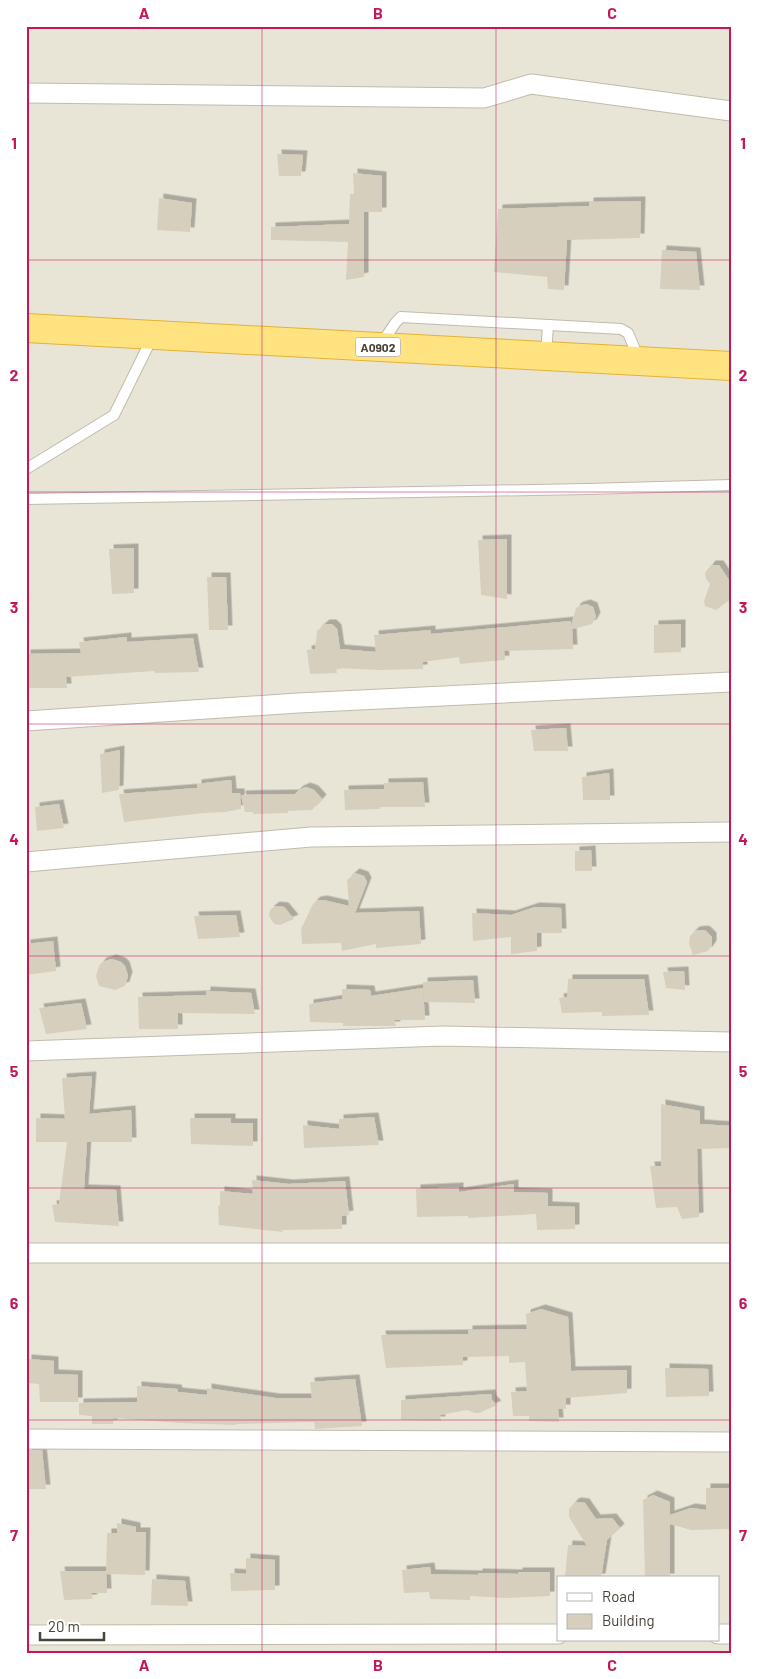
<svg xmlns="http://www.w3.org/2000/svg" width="757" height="1679" viewBox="0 0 757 1679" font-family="Barlow,sans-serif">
<defs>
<filter id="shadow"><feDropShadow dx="4.5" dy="-4.5" stdDeviation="0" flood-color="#0004"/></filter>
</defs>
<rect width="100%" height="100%" fill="#f5f2e9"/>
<!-- residential -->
<path fill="#e9e5d6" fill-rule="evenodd" d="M 26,26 L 731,26 L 731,1653 L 26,1653 ZM 558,1578 L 718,1578 L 718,1640 L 558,1640 Z"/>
<!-- building -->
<g fill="#d7cfbd" filter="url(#shadow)">
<polygon points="277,154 303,155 301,176 279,176"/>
<polygon points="353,173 382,176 382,212 364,212 364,277 346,280 348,242 271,240 271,227 349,224 350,194 354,194"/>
<polygon points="159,198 192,203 190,232 157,230"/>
<polygon points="641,201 640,238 567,240 564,290 548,289 547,277 494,272 498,209 589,206 589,202"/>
<polygon points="662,250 696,252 700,290 660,289"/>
<polygon points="507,539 507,599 481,595 478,540"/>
<polygon points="134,548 134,593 112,594 109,549"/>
<polygon points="711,565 719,565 731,583 731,599 716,610 705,606 704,601 710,584 706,579 705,573"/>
<polygon points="207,577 226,577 228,630 209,630"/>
<polygon points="586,604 593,607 596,617 592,624 589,625 572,629 573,649 504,651 505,660 460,664 459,657 423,662 423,669 379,670 336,668 337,673 310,674 307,650 315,649 317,631 325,624 332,624 337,629 340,649 376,652 374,635 431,630 431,634 571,621 571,626 576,608 579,606"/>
<polygon points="681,624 681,652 654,653 654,625"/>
<polygon points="127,637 127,642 193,638 199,672 155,673 154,671 66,677 67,688 26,688 26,654 81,653 79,642"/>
<polygon points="566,728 568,751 534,751 531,730"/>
<polygon points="120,750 119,790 102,793 100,754"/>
<polygon points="609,773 610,800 583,800 582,777"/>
<polygon points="231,780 232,793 240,793 241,809 225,812 204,813 124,822 119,794 197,788 197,784"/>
<polygon points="423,782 425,807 380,807 380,809 345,810 344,790 384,789 384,783"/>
<polygon points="306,787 314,790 322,799 312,810 288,811 288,813 253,814 253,812 245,812 241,795 295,794 299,790"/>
<polygon points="59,804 64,828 37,831 35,807"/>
<polygon points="591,850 592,871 575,871 575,851"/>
<polygon points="355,873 364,876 367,882 355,913 419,911 421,944 376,948 376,944 342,951 341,943 302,944 301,929 313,904 316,901 323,900 349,906 347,880"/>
<polygon points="275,906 284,907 294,919 280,925 274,924 269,916 270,910"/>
<polygon points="535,907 561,908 562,933 537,933 537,951 511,954 511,937 473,941 472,913 511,915"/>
<polygon points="236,915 240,937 198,939 194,916"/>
<polygon points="703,930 706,931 712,937 712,945 708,951 693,955 689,944 690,936 695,931"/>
<polygon points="53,941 56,971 26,975 26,944"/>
<polygon points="112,959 121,962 125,966 128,976 125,986 115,990 99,986 96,976 99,966 102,962"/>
<polygon points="684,971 685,990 666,988 663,972"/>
<polygon points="568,979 644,979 649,1015 602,1016 602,1012 562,1013 559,998 567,997"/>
<polygon points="473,980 475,1003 424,1002 423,982"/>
<polygon points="423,988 425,1020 394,1020 396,1026 343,1026 343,1023 310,1022 309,1004 342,999 342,989 370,990 371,996"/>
<polygon points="206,991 251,993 255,1014 178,1013 178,1029 139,1029 138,997 206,995"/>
<polygon points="81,1003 87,1029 46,1034 39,1008"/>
<polygon points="92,1076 89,1114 131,1110 132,1142 87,1142 84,1189 116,1190 119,1226 55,1222 52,1205 59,1204 67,1142 36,1142 36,1118 65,1119 62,1078"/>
<polygon points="661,1104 700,1111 700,1124 731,1126 731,1148 697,1149 699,1217 682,1219 677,1207 656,1208 650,1166 661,1166"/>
<polygon points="374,1117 379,1145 304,1148 303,1125 339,1129 339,1119"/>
<polygon points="190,1118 231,1118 231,1123 253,1123 253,1146 191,1144"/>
<polygon points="252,1180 289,1184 345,1181 349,1215 342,1216 342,1229 282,1230 283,1232 219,1225 218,1205 220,1206 220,1191 253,1194"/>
<polygon points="514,1184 514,1192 548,1193 548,1206 575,1207 575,1229 537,1230 536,1214 468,1218 468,1216 417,1217 416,1189 459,1187 459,1192"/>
<polygon points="541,1309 568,1317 571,1371 627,1370 627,1393 566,1398 566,1409 558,1409 559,1422 529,1421 529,1416 513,1416 511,1392 527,1391 525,1362 509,1363 509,1356 463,1357 463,1365 386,1368 381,1335 468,1334 468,1330 527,1329 526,1314"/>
<polygon points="27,1359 54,1361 54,1374 78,1375 78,1402 40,1402 39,1384 27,1383"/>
<polygon points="665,1368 708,1369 709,1396 666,1397"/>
<polygon points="355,1379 362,1426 315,1429 314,1422 236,1424 236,1425 179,1423 114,1418 113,1424 92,1424 92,1416 79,1415 79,1403 137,1402 137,1386 177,1389 178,1392 207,1395 207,1388 275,1398 312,1398 310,1382"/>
<polygon points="491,1394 492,1400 497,1405 479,1413 475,1413 467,1410 440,1415 441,1421 401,1420 401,1400"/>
<polygon points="28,1450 42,1450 46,1489 28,1489"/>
<polygon points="706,1488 730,1488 731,1529 691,1530 670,1524 670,1578 645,1578 643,1500 653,1495 670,1502 670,1515 691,1508 706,1510"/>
<polygon points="577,1502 585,1503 587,1506 596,1519 612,1518 620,1528 607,1540 601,1578 565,1578 568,1545 587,1546 569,1517 569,1509 574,1503"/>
<polygon points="117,1523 136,1527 136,1532 146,1532 145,1575 106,1574 107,1533 117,1533"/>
<polygon points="246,1558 275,1560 275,1590 231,1591 230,1573 246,1574"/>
<polygon points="430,1567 431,1574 478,1575 478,1573 518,1574 518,1572 550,1572 550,1596 505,1598 470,1596 470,1600 430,1599 429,1592 404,1593 402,1570"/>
<polygon points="60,1571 106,1571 107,1593 91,1593 93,1599 64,1600"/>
<polygon points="152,1579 185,1581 188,1606 151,1605"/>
</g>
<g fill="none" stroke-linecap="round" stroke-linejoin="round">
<!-- service casing -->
<g stroke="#c1bbab" stroke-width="12">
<g id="service">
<polyline points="381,344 396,322 401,317 621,329 628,333 639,359"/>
<polyline points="546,355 548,325"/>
<polyline points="26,469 114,415 153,336"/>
<polyline points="26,499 587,489 731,485"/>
</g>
</g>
<!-- minor casing -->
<g stroke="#c1bbab" stroke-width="21">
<g id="minor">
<polyline points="26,93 484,98 531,84 731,111"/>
<polyline points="26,721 298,703 731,682"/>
<polyline points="26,862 311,837 731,832"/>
<polyline points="26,1051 443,1036 731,1042"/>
<polyline points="26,1253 731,1253"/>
<polyline points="26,1439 731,1442"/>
<polyline points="718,1634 731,1634"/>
<polyline points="26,1635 558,1634"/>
</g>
</g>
<!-- trunk casing -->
<g stroke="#e3b234" stroke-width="30">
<polyline id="trunk" points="26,328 731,366"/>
</g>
<!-- service -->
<use href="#service" stroke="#fff" stroke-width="10"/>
<!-- minor -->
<use href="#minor" stroke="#fff" stroke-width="19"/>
<!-- trunk -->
<use href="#trunk" stroke="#ffe380" stroke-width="28"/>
</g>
<!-- grid -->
<path fill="none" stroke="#c2185b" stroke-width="1" stroke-opacity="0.55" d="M 262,26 L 262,1653M 496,26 L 496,1653M 26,260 L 731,260M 26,492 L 731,492M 26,724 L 731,724M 26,956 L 731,956M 26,1188 L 731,1188M 26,1420 L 731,1420"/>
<g text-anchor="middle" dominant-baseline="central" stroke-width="5" stroke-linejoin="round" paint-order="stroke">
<!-- shield labels -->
<rect fill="#fff" stroke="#807b73" stroke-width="1" x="355.5" y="337.5" width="45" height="19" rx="4"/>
<g font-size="12" font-weight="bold" fill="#494337">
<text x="378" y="347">A0902</text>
</g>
</g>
<!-- border -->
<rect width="757" height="1679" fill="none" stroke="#ffffff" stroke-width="55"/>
<!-- legend -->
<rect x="557" y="1576" width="162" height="65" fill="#ffffff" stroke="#b6b4af"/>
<rect x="567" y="1593" width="25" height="8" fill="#ffffff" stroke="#b6b4af"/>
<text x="602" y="1602" font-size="15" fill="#494337">Road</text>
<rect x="567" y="1614" width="25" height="15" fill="#d7cfbd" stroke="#b6b4af"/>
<text x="602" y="1626" font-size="15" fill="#494337">Building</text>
<!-- scale -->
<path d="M40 1632v8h64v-8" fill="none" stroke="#494337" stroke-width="2.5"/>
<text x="48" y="1632" font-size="15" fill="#494337" stroke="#ffffff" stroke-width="4" paint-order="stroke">20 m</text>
<rect x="28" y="28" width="702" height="1624" fill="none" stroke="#c2185b" stroke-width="2"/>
<g font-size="16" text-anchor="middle" font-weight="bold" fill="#c2185b">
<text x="144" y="19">A</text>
<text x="378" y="19">B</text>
<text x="612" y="19">C</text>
<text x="14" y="149">1</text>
<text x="743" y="149">1</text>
<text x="14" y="381">2</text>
<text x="743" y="381">2</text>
<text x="14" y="613">3</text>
<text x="743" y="613">3</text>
<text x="14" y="845">4</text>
<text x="743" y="845">4</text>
<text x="14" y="1077">5</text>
<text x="743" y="1077">5</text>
<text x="14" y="1309">6</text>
<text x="743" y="1309">6</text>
<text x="14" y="1541">7</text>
<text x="743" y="1541">7</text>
<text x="144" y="1671">A</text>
<text x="378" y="1671">B</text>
<text x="612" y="1671">C</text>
</g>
</svg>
